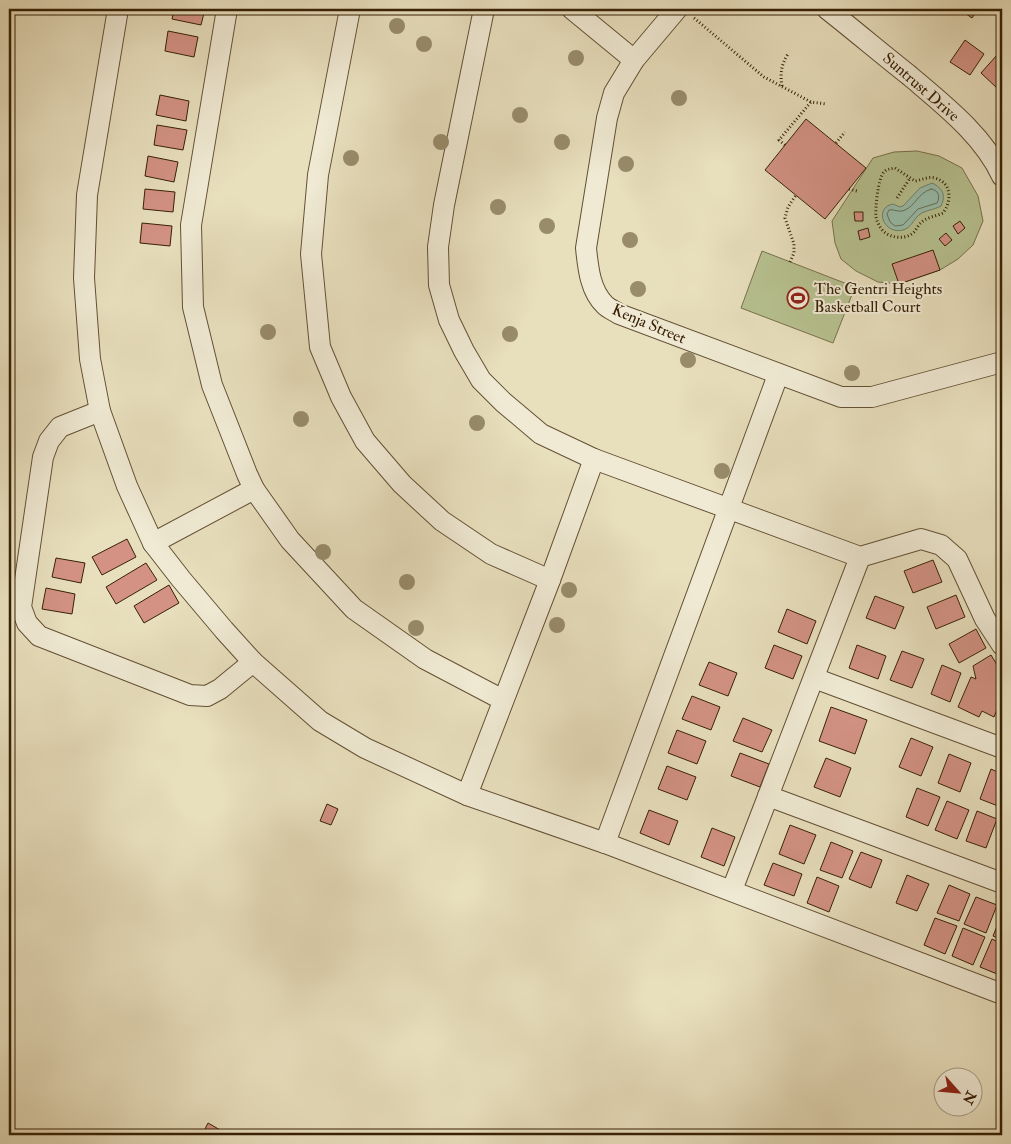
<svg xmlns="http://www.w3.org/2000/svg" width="1011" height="1144" viewBox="0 0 1011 1144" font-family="'IM FELL Double Pica',serif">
<rect width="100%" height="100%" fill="#e8dfbd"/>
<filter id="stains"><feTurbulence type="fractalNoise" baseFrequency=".004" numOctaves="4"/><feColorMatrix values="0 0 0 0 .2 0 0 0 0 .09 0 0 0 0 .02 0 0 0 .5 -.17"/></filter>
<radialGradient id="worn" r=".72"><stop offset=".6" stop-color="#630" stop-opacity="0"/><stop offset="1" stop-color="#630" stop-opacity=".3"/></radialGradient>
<!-- green -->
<g fill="#b7c190" stroke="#77714b">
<polygon points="917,151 939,156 962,168 978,196 983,221 973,245 958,259 940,270 899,284 878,282 856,271 841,259 835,243 832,221 873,158 894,152"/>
<polygon points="762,251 855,287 833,343 741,308"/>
</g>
<!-- water -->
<path fill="#98bdab" stroke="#717f69" d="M 932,183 C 943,188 946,195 941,206 C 934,210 925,210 919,215 C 913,220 911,228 903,230 C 884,235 873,208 893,204 L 900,207 L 903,206 L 920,188 Z"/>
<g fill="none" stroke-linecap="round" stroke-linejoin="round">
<!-- shore -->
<path stroke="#686f58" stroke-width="1" d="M 931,189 C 938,190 941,196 937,203 L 918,209 L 903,225 L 895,226 L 890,222 L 887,214 L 889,210 C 894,209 900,213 905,210 C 916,205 917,194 931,189 Z"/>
</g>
<!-- building -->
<g fill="#d39284" stroke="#372106">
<polygon points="174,9 205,9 201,25 172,19"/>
<polygon points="959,9 978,9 972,18"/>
<polygon points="168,31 198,37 194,57 165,51"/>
<polygon points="965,40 984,54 970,75 950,62"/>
<polygon points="997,55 1002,60 1002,84 998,89 981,73"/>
<polygon points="160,95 189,101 186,121 156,115"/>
<polygon points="806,119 866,168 825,219 765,170"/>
<polygon points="157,125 187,130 183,150 154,145"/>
<polygon points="148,156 178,162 174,182 145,176"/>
<polygon points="145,189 175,192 173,212 143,209"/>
<polygon points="854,212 863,212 863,221 855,221"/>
<polygon points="960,221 965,228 958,234 953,226"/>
<polygon points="142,223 172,226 170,246 140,243"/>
<polygon points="868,228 870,237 860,240 858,231"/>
<polygon points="946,233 952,240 945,246 939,239"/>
<polygon points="933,250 940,270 899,284 892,264"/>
<polygon points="127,539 136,557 102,575 92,557"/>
<polygon points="56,558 85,563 81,583 52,577"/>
<polygon points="933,560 942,582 913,593 904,571"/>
<polygon points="146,563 157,580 116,604 106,587"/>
<polygon points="169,585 179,603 144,623 134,606"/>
<polygon points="46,588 75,594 72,614 42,609"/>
<polygon points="956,595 965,617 936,629 927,607"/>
<polygon points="875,596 904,607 895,629 866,618"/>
<polygon points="787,609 816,621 807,644 778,632"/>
<polygon points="976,629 986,648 959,663 949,644"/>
<polygon points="774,645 802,656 793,679 765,668"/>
<polygon points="857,645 886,656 878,679 849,668"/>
<polygon points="902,651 924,659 912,688 890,680"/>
<polygon points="991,655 1002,673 1002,697 994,717 982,711 979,717 958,707 971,677 976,679 973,666"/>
<polygon points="709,662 737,673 728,696 699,685"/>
<polygon points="942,665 961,673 950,702 931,694"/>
<polygon points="692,696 720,707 711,730 682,719"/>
<polygon points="831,707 867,720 855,754 819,741"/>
<polygon points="743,718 772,730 762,752 733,741"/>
<polygon points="677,730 706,741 697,764 668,753"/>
<polygon points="911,738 933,747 921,776 899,767"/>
<polygon points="740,753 769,764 760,787 731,776"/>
<polygon points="949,754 971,763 960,792 938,783"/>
<polygon points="826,758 851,768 840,797 814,787"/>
<polygon points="667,766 696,777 687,800 658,789"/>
<polygon points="991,769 1002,774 1002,795 998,806 980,799"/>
<polygon points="917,788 940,797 928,826 906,817"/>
<polygon points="947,801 969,810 957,839 935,830"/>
<polygon points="327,804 338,809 331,825 320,821"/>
<polygon points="649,810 678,821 669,845 640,833"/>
<polygon points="977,811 997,819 986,848 966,841"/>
<polygon points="790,825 816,835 804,864 779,854"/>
<polygon points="712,828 735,837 724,866 701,857"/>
<polygon points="831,842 853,851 842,878 820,870"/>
<polygon points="861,852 882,860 871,888 849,879"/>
<polygon points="773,863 802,874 794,896 764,885"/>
<polygon points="907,875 929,884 917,911 896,903"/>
<polygon points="817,877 839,886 829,912 807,903"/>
<polygon points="949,885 970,894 959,921 937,913"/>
<polygon points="976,897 997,905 986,933 964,924"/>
<polygon points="1002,914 1002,940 993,936"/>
<polygon points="935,918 957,926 945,954 924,945"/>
<polygon points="963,928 985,937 973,965 952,956"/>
<polygon points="992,939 1002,944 1002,976 980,967"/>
<polygon points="208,1123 222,1131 219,1135 202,1135"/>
</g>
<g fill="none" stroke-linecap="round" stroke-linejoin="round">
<!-- minor casing -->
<g stroke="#635034" stroke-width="22">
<g id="minor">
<polyline points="118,9 87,195 84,278 90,359 100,411 127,486 153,543 181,579 224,630 253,662 320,721 365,748 467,795 605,843 1002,994"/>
<polyline points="227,9 191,225 193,307 212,385 247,474 254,489 290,540 354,609 425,659 503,700"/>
<polyline points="350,9 318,175 311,254 320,347 341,397 365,441 402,484 442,521 491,554 550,580"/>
<polyline points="484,9 444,205 438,247 439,285 449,320 464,351 481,380 503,402 541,434 594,459 860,557 921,539 941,545 957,559 985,619 1002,645"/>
<polyline points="572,9 634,60"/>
<path d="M 677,9 L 634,60 L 614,93 L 607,118 L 586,248 C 588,267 590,291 605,305 C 609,309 615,311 619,314 L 841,397 L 872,397 L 1002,362"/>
<path d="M 827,9 C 855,31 882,54 910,76 C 944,105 983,135 1002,176"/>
<polyline points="100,411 60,427 49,441 43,457 21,607 27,623 39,636 190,695 207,696 220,689 253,662"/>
<polyline points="153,543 254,489"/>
<polyline points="814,678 1002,748"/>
<polyline points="467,795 550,580 594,459"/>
<polyline points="768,796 1002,883"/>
<polyline points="605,843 778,375"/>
<polyline points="732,890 860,557"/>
</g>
</g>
<!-- path -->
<g stroke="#372106" stroke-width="3" stroke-dasharray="1 2.5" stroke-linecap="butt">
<polyline points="694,18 764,77 811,102 826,104"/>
<path d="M 782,86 C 780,74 781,65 788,54"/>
<polyline points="836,143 845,132"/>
<polyline points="785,145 779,140 811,102"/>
<path d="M 895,168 L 915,181 C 922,180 928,176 935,178 C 952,183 952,201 943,213 C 937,216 927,217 922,222 C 919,224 917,228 915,231 C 909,238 898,239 889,235 C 882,232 878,225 876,217 C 875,209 878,178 884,172 C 887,169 890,169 895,168 Z"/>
<polyline points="849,189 857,191"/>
<polyline points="897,198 910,178"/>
<polyline points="790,262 794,253 794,244 785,218 788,207 796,195"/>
</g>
<!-- minor -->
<use href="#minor" stroke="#f0ead4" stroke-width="20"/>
</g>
<!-- trees -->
<g fill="#988c6b">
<circle cx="397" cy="26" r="8"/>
<circle cx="424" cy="44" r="8"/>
<circle cx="576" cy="58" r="8"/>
<circle cx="679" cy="98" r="8"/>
<circle cx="520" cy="115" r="8"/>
<circle cx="441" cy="142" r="8"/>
<circle cx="562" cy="142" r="8"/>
<circle cx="351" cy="158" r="8"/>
<circle cx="626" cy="164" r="8"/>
<circle cx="498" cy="207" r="8"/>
<circle cx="547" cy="226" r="8"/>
<circle cx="630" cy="240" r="8"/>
<circle cx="638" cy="289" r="8"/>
<circle cx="268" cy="332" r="8"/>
<circle cx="510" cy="334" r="8"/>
<circle cx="688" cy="360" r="8"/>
<circle cx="852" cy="373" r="8"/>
<circle cx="301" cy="419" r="8"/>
<circle cx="477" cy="423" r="8"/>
<circle cx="722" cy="471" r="8"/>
<circle cx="323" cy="552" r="8"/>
<circle cx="407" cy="582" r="8"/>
<circle cx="569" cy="590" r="8"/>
<circle cx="557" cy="625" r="8"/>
<circle cx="416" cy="628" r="8"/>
</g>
<!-- icons -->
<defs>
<g id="stadium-ring" transform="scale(1.125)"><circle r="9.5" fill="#f0ead4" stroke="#8f2418" stroke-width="1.5"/><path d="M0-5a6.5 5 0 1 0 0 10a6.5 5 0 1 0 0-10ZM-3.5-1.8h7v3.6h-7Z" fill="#8f2418"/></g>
</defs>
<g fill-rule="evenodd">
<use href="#stadium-ring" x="798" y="298"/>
</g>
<g text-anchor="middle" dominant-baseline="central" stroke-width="4" stroke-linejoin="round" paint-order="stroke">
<!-- street labels -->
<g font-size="16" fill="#372106" stroke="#f0ead4">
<text transform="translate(921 87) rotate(41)">Suntrust Drive</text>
<text transform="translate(649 324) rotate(23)">Kenja Street</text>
</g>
<!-- poi labels -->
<g font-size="16" fill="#372106" stroke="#f0ead4" text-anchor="start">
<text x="814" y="289">The Gentri Heights<tspan x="814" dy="18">Basketball Court</tspan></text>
</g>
</g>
<!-- margin -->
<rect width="1011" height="1144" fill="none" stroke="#e8dfbd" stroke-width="30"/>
<rect x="10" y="10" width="991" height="1124" fill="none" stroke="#372106" stroke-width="2.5"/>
<rect x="15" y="15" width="981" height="1114" fill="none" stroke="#372106"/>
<!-- north arrow -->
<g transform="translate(958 1092) rotate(117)"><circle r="24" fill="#f0ead4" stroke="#a69a82"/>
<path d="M0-4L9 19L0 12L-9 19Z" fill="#8f2418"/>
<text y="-8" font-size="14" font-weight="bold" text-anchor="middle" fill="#372106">N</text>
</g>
<rect width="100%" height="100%" filter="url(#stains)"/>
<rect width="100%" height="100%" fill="url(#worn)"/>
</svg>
